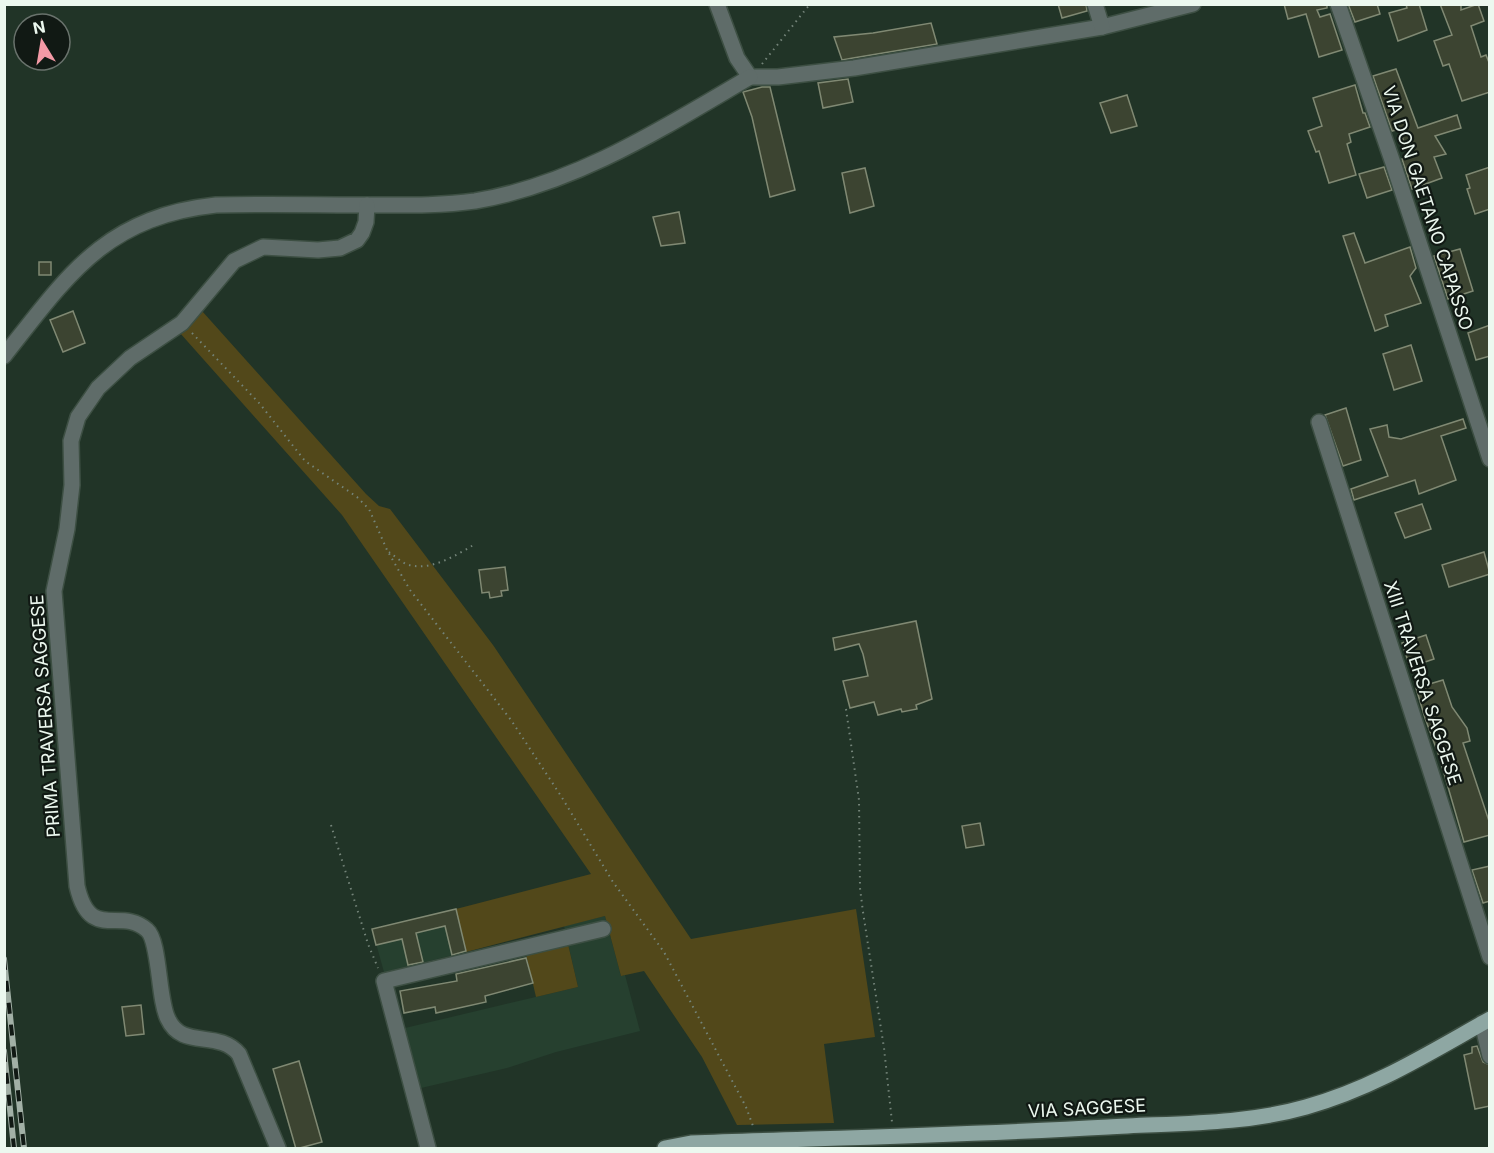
<svg xmlns="http://www.w3.org/2000/svg" width="1494" height="1153" viewBox="0 0 1494 1153" font-family="Inter,sans-serif">
<rect width="100%" height="100%" fill="#213427"/>
<!-- built -->
<g fill="#26402f">
<polygon points="456,909 466,952 384,972 372,929"/>
<polygon points="605,916 621,976 625,975 640,1031 556,1052 507,1068 421,1088 405,1028 578,987 564,926"/>
</g>
<!-- green -->
<g fill="#52481a">
<polygon points="202,311 366,494 379,506 390,509 493,645 691,939 856,909 875,1037 824,1044 834,1123 737,1125 702,1057 644,971 621,976 605,916 466,952 456,909 591,874 342,515 180,333"/>
<polygon points="568,944 578,987 536,997 526,954"/>
</g>
<!-- building -->
<g fill="#3c4431" stroke="#808973" stroke-width="1.5">
<polygon points="1058,4 1086,4 1087,11 1062,18"/>
<polygon points="1284,4 1327,4 1327,8 1317,10 1320,17 1330,14 1342,50 1319,57 1306,14 1288,19"/>
<polygon points="1348,4 1377,4 1380,14 1355,22"/>
<polygon points="1406,4 1419,4 1427,30 1398,41 1389,13 1407,8"/>
<polygon points="1440,4 1461,4 1461,10 1478,4 1484,21 1471,26 1481,57 1486,55 1490,65 1490,92 1462,101 1449,64 1443,66 1434,41 1452,35"/>
<polygon points="931,23 937,44 853,58 842,60 834,37 873,33"/>
<polygon points="1396,69 1418,128 1457,115 1461,128 1435,136 1446,154 1434,157 1442,178 1412,189 1402,159 1408,158 1400,129 1392,131 1373,76"/>
<polygon points="848,79 853,102 823,108 818,83"/>
<polygon points="1355,85 1363,113 1365,113 1370,127 1349,134 1351,142 1347,144 1356,175 1329,183 1319,151 1316,152 1308,131 1322,126 1313,98"/>
<polygon points="762,87 770,87 795,190 770,197 752,117 743,92"/>
<polygon points="1127,95 1137,126 1111,133 1100,103"/>
<polygon points="1384,167 1392,190 1367,198 1359,174"/>
<polygon points="1490,167 1490,209 1475,214 1467,189 1470,188 1466,175"/>
<polygon points="865,168 874,206 850,213 842,173"/>
<polygon points="679,212 685,243 661,246 653,217"/>
<polygon points="1354,233 1365,263 1410,247 1416,268 1410,276 1421,303 1385,315 1388,326 1375,331 1343,236"/>
<polygon points="1460,249 1473,291 1448,299 1434,256"/>
<rect x="39" y="262" width="12" height="13"/>
<polygon points="73,311 85,343 63,352 50,320"/>
<polygon points="1490,325 1490,356 1476,360 1468,333"/>
<polygon points="1411,345 1422,381 1394,390 1383,354"/>
<polygon points="1346,408 1361,460 1343,466 1325,415"/>
<polygon points="1463,419 1466,428 1441,436 1456,480 1419,494 1415,480 1354,500 1351,489 1388,476 1370,429 1387,425 1389,437 1401,439"/>
<polygon points="1422,504 1431,529 1405,538 1395,513"/>
<polygon points="1484,552 1490,574 1449,587 1442,565"/>
<polygon points="505,567 508,590 501,591 502,596 490,598 489,592 482,593 479,570"/>
<polygon points="916,621 932,699 916,705 917,709 902,712 901,709 878,715 874,702 850,708 843,681 868,676 863,654 859,644 835,650 833,638"/>
<polygon points="1426,635 1434,659 1410,667 1402,643"/>
<polygon points="1443,680 1452,707 1467,728 1470,741 1463,743 1490,824 1490,835 1464,842 1439,756 1425,718 1416,688"/>
<polygon points="980,823 984,845 966,848 962,826"/>
<polygon points="1490,866 1490,901 1483,903 1472,870"/>
<polygon points="456,909 466,951 452,955 445,926 416,933 423,962 408,965 402,939 376,945 372,929"/>
<polygon points="526,958 533,983 485,996 486,1002 436,1013 435,1007 404,1013 400,991 457,981 456,974"/>
<polygon points="141,1005 144,1034 126,1036 122,1007"/>
<polygon points="1477,1046 1483,1062 1490,1065 1490,1106 1475,1109 1464,1055 1472,1053 1472,1047"/>
<polygon points="299,1061 322,1142 296,1149 273,1069"/>
</g>
<g fill="none" stroke-linecap="round" stroke-linejoin="round">
<!-- minor casing -->
<g stroke="#3d4f43" stroke-width="18">
<g id="minor">
<polyline points="717,4 737,58 750,77 778,77 854,68 1102,27 1193,4"/>
<polyline points="1095,4 1102,27"/>
<polyline points="1338,4 1393,163 1490,459"/>
<path d="M 4,356 C 68,275 105,217 216,205 C 266,204 316,205 366,205 C 402,205 439,206 475,201 C 576,184 663,128 750,77"/>
<polyline points="1319,422 1490,957"/>
<polyline points="1482,1023 1490,1056"/>
<path d="M 278,1148 L 239,1054 C 218,1029 182,1050 168,1019 C 158,1000 160,941 147,930 C 120,906 90,943 77,886 L 54,591 L 67,529 L 72,485 L 71,441 L 78,417 L 98,388 L 130,358 L 182,323 L 234,261 L 263,247 L 318,250 L 340,248 L 357,240 L 362,233 L 366,222 L 367,205"/>
<polyline points="428,1148 384,981 603,929"/>
</g>
</g>
<!-- major casing -->
<g stroke="#3d4f43" stroke-width="18">
<path id="major" d="M 665,1148 L 691,1143 C 830,1138 969,1135 1108,1127 C 1173,1123 1243,1125 1306,1107 C 1374,1088 1429,1053 1490,1019"/>
</g>
<!-- path -->
<g stroke="#748479" stroke-width="2" stroke-dasharray="1.5 4.5" stroke-linecap="butt">
<polyline points="762,64 810,4"/>
<polyline points="192,333 260,404 305,461 357,497 369,509 387,550 410,590 511,720 561,796 613,882 664,952 746,1107 753,1126"/>
<path d="M 389,552 C 395,556 402,563 409,565 C 431,571 457,555 475,544"/>
<polyline points="846,709 859,800 860,888 863,912 884,1048 892,1122"/>
<polyline points="331,825 368,944 378,968"/>
</g>
<!-- minor -->
<use href="#minor" stroke="#5f6c69" stroke-width="15"/>
<!-- major -->
<use href="#major" stroke="#8ea7a3" stroke-width="15"/>
<!-- rail casing -->
<g stroke="#a2b0a6" stroke-width="6">
<g id="rail">
<polyline points="4,959 24,1148"/>
<polyline points="4,1051 14,1148"/>
</g>
</g>
<!-- rail -->
<use href="#rail" stroke="#111914" stroke-width="4" stroke-dasharray="11" stroke-linecap="butt"/>
</g>
<g text-anchor="middle" dominant-baseline="central" stroke-width="4.5" stroke-linejoin="round" paint-order="stroke">
<!-- street labels -->
<g font-size="18" fill="#ecf8ef" stroke="#111914">
<text transform="translate(1428 208) rotate(72)">VIA DON GAETANO CAPASSO</text>
<text transform="translate(1423 683) rotate(72)">XIII TRAVERSA SAGGESE</text>
<text transform="translate(45 716) rotate(-94)">PRIMA TRAVERSA SAGGESE</text>
<text transform="translate(1087 1108) rotate(-3)">VIA SAGGESE</text>
</g>
</g>
<!-- border -->
<rect width="1494" height="1153" fill="none" stroke="#ecf8ef" stroke-width="12"/>
<!-- north arrow -->
<g transform="translate(42 42) rotate(349)"><circle r="28" fill="#111914" stroke="#69726c" stroke-width="1.5"/>
<path d="M0-4.5L10 22L0 15L-10 22Z" fill="#f49aa6"/>
<text y="-9" font-size="16" font-weight="bold" text-anchor="middle" fill="#ecf8ef">N</text>
</g>
</svg>
